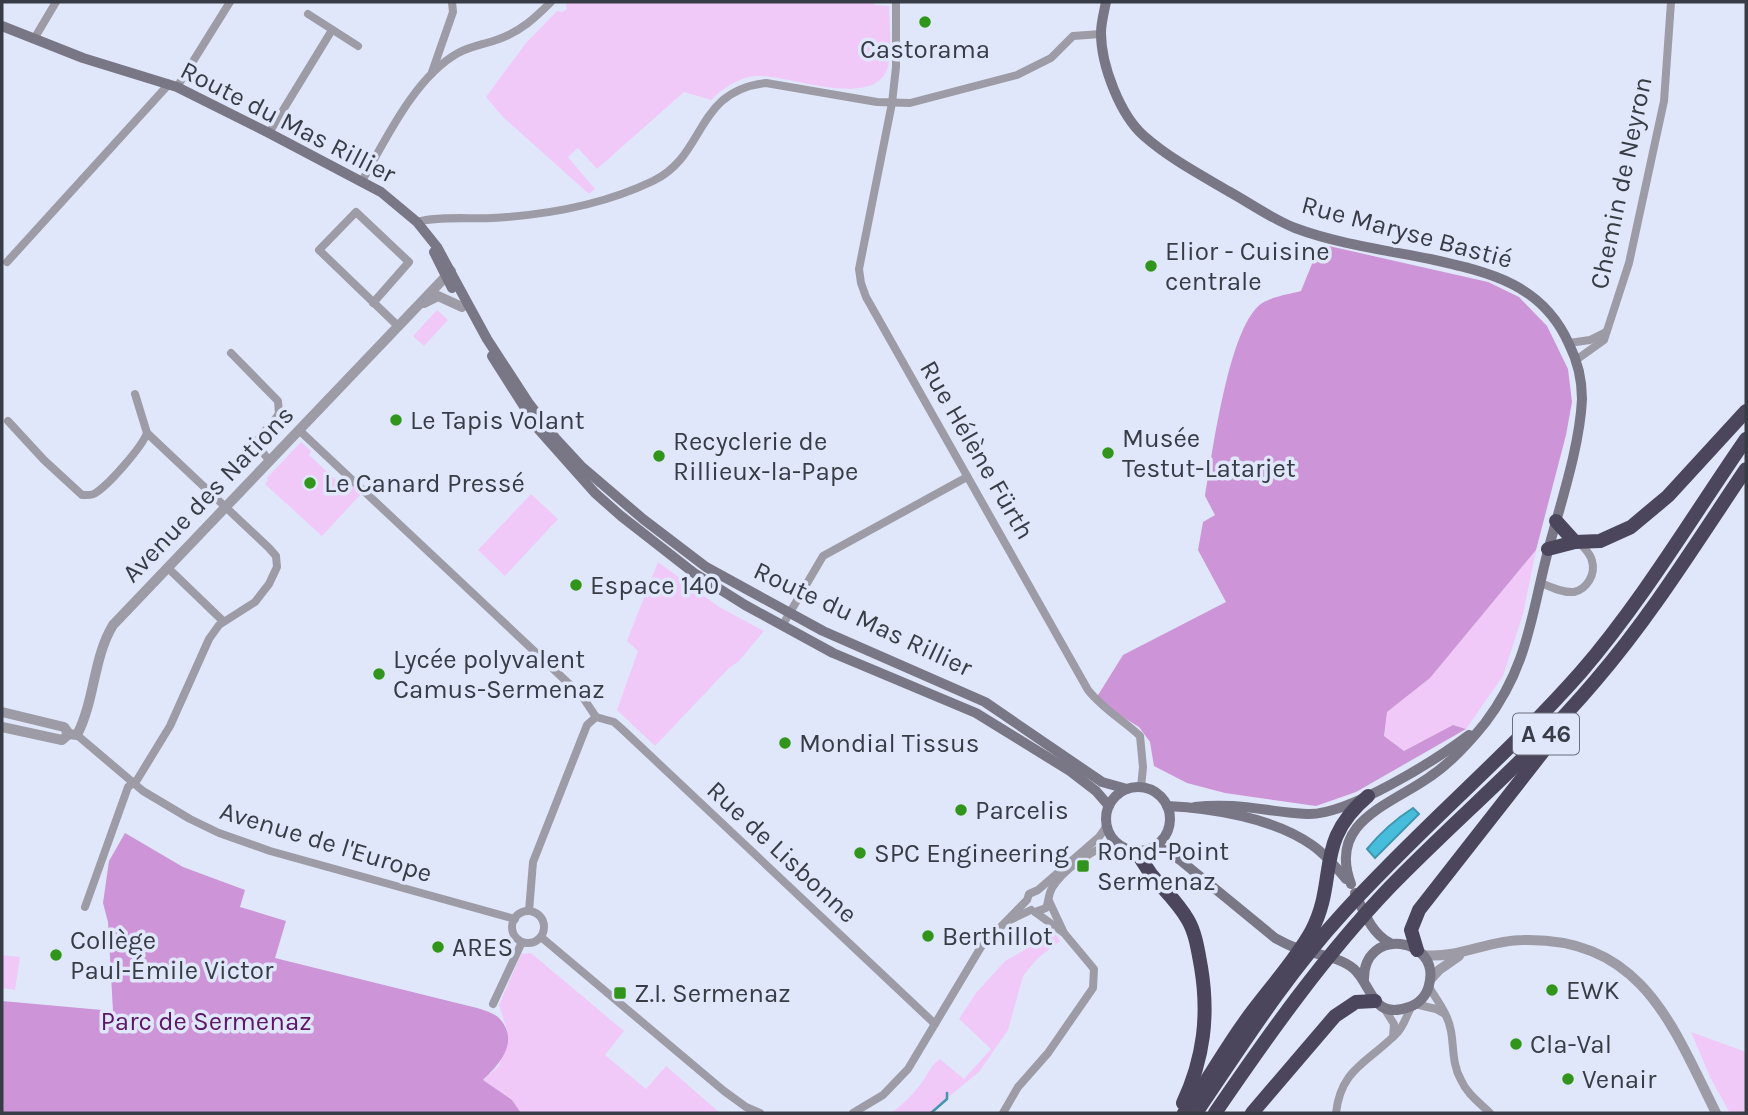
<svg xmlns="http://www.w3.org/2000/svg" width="1748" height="1115" viewBox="0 0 1748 1115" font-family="Karla,sans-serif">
<rect width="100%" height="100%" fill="#e0e7fa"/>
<!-- green -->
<g fill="#f1c9f8">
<path d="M 566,2 L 874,2 L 874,5 L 889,6 C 889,23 893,54 887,70 C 870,109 791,75 757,76 C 741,76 722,89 711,100 L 684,92 L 597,169 L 578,148 L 568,157 L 595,189 L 589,194 L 503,117 L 486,97 L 526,43 L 557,11 L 562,12 L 567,9 Z"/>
<polygon points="437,310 448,320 424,346 413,336"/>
<polygon points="301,442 311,451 309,455 342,486 347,481 361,494 322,536 265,484 268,480 267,478"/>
<polygon points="531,494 558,519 505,576 478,550"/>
<polygon points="1536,550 1523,614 1503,676 1466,729 1453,725 1404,751 1384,736 1387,712 1430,678"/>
<polygon points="658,562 719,607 764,631 738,662 729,668 655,746 617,710 638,651 627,641"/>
<path d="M 1055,933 L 1060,941 L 1038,958 L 1023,976 L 1008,1030 L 979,1072 L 929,1113 L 891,1113 C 903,1105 914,1093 923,1081 C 929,1072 931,1065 940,1059 L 964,1079 L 991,1049 L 959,1019 L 976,993 L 1005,961 Z"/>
<polygon points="531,953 624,1031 605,1055 646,1089 666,1066 720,1113 521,1113 512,1100 483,1080 499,1066 507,1030 499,1005 521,954"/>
<polygon points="2,955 20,957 15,990 2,988"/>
<polygon points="1691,1032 1746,1052 1746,1113 1730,1113 1711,1079"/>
</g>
<!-- forest -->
<g fill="#cd94d7">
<path d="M 1320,244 L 1488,282 L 1519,297 L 1547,326 L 1568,369 L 1572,402 L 1566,435 L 1536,550 L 1430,678 L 1387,712 L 1384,736 L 1404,751 L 1453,725 L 1466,729 L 1356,792 L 1316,806 L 1225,793 L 1187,783 L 1154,766 L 1150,742 L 1139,727 L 1095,700 L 1123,655 L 1226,602 L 1198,550 L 1203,522 L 1215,515 L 1205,496 C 1212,457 1229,320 1264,302 C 1275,296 1290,294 1301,291 Z"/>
<path d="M 125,833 L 183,867 L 245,890 L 240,907 L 286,921 L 275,958 L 477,1008 C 484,1010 493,1013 498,1017 C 521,1040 500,1064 483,1080 L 512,1100 L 521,1113 L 2,1113 L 2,1001 L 113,1011 L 108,922 L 103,903 L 109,861 Z"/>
</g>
<!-- water -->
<path fill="#46bddb" stroke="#4296ae" stroke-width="2" d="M 1413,808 L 1419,814 L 1375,858 L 1367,849 C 1381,832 1394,820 1413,808 Z"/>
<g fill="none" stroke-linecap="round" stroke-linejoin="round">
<!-- stream -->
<polyline stroke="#4296ae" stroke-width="2.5" points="931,1113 947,1099 947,1093"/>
<!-- minor -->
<g stroke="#9d9ba5" stroke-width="8">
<path d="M 896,2 L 896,67 L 892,103 L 859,269 L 861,283 L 866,297 L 1088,690 C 1103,709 1123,720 1140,736 L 1143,767 L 1141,787"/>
<polyline points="308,14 358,46"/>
<polyline points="34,39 56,2"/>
<polyline points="432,72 453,12 452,2"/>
<polyline points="177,87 230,2"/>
<polyline points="269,133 332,30"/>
<path d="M 362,181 C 386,139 415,77 458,53 C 471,46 486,44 499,39 C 521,31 535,18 551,2"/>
<path d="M 417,222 C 435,216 472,219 492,218 C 547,215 603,205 653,181 C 707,155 694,91 766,83 L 877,102 L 910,103 L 1017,75 L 1051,58 L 1073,36 L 1101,34"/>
<polyline points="7,262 169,84"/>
<polyline points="373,303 409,262 356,212 319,250 398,326"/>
<polyline points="1569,343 1590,340 1606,332"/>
<path d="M 231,353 L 278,401 L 279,413 C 267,438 244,433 270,461"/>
<polyline points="1576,360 1604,340 1629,263 1664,101 1671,2"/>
<path d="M 8,421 L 44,460 L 82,495 C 87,495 93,496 97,492 C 110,483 142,447 147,433"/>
<polyline points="299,430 582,696 596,717 587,725 533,862 529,911"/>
<polyline points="168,568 223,621"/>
<path d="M 1541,583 C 1550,587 1563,593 1574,592 C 1587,589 1596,574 1592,561 C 1591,554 1584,548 1579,542"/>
<polyline points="782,626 823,556 967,477"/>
<polyline points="596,717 614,722 622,729 935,1024"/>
<polyline points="77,735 143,791 190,819 219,833 270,851 515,919"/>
<polyline points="1049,901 1063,931"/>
<polyline points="85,907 128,787 137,780 170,726 209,639 219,625 255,602 269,584 277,567 276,556 269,548 147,433 135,394"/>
<circle cx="528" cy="927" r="16"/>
<path d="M 1035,912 L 1046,908 C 1049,901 1048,895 1052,888 C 1065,867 1093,851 1114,841"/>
<polyline points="1008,921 1031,910"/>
<polyline points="541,937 724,1091 746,1107 760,1113"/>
<path d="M 1429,987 C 1438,1002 1448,1014 1451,1031 C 1454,1048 1452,1064 1461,1080 C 1467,1094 1480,1103 1490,1113"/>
<polyline points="493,1004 522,942"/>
<polyline points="1415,1004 1436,1009 1445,1014"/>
<polyline points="1384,1008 1394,1024 1393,1037"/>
<polyline points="853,1113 883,1095 908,1069 981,947 1027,900 1029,894 1038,890 1099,837 1106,827"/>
<polyline points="1003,1113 1018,1087 1048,1053 1093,988 1094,969 1064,933 1035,912"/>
<path d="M 1336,1113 C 1341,1069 1367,1063 1395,1035 C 1404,1028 1406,1015 1412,1006"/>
</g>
<!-- tertiary -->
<g stroke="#9d9ba5" stroke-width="10">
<polyline points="424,303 438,296 462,307"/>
<path d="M 2,712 L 64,727 L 69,734 L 77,735 C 95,700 93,658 113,625 L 451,271"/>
<polyline points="2,727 62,740 69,734"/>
<path d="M 1423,955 C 1458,959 1488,940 1523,940 C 1641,937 1672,1024 1716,1113"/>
<polyline points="1430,980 1439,970 1459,956"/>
</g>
<!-- secondary -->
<g stroke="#797685" stroke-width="10">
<path d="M 1106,2 C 1104,12 1101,23 1101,33 C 1101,65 1120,115 1144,136 C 1169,158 1199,174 1228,191 C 1250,203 1272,219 1295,228 C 1338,244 1385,250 1430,259 C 1488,272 1542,283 1569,344 C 1577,360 1582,380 1582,399 C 1580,445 1561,502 1549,547 C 1531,614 1529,665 1485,723 C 1469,743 1453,761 1431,776 C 1391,805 1327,821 1351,884"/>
<polyline points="2,26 83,58 177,87 269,133 381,192 417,222 437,247 487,339 528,402 556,439 581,466 643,519 706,567 823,631 985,702 1102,782 1127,789"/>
<polyline points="434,252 452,288"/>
<polyline points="492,356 539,430 595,493 621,516 694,573 745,605 833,653 976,713 1070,771 1096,791 1109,806"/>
<circle cx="1138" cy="819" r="32"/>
<path d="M 1167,806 C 1212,808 1274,818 1312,845 C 1325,854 1336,867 1346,879"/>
<path d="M 1195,807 C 1237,802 1267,812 1307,814 C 1347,816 1436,760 1469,735"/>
<path d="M 1154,847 L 1168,851 L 1180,860 L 1275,938 C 1281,941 1287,945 1294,947 C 1312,954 1339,956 1354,969 C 1372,985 1372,1021 1409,1007 C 1419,1004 1427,995 1429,985 C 1442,937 1362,925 1364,981"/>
<path d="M 1355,893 C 1364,912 1371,933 1390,943"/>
</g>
<!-- motorway -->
<g stroke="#4b465b" stroke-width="14">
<polyline points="1556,521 1575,542"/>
<polyline points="1548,549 1575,542 1600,541 1631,527 1668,496 1746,411"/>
<path d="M 1136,851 C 1141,859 1146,867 1151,874 C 1163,889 1178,902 1188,920 C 1196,934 1198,951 1201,967 C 1209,1015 1204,1058 1183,1103"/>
<polyline points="1417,950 1411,930 1419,910 1556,735"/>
<path d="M 1184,1113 C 1206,1084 1223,1052 1244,1023 C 1265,993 1293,964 1311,932 C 1339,879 1313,842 1368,796"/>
<path d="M 1196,1113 C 1242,1045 1287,974 1343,913 C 1419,829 1506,757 1581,672 C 1643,600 1692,517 1746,439"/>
<path d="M 1215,1113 C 1269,1034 1324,956 1390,887 C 1458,817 1533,755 1596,680 C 1652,615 1698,540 1746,469"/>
<polyline points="1252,1113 1335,1016 1356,1002 1375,1001"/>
</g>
</g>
<!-- markers -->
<g fill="#30951a" stroke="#e0e7fa" stroke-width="2.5">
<circle cx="925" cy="22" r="7"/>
<circle cx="1151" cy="266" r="7"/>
<circle cx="396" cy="420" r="7"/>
<circle cx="1108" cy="453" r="7"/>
<circle cx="659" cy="456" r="7"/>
<circle cx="310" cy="483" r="7"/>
<circle cx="576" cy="585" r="7"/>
<circle cx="379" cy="674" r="7"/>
<circle cx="785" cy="743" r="7"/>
<circle cx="961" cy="810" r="7"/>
<circle cx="860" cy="853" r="7"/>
<rect x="1076" y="859" width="14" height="14" rx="3.5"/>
<circle cx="928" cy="936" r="7"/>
<circle cx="438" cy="947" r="7"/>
<circle cx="56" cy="955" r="7"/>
<circle cx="1552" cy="990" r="7"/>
<rect x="613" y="986" width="14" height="14" rx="3.5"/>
<circle cx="1516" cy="1044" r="7"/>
<circle cx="1568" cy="1079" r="7"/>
</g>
<g text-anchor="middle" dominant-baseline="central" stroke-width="7" stroke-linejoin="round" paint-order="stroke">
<!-- shield labels -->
<rect fill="#e0e7fa" stroke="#6a6f7c" stroke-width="2" x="1513" y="713.5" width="66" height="41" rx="5"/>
<g font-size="24" font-weight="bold" fill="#383c46">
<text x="1546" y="734">A 46</text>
</g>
<!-- poi labels -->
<g font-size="26" fill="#383c46" stroke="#e0e7fa" text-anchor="start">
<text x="925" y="49" text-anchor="middle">Castorama</text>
<text x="1165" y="251">Elior - Cuisine<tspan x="1165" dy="30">centrale</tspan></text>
<text x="410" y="420">Le Tapis Volant</text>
<text x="1122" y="438">Musée<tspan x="1122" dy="30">Testut-Latarjet</tspan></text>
<text x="673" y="441">Recyclerie de<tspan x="673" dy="30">Rillieux-la-Pape</tspan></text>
<text x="324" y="483">Le Canard Pressé</text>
<text x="590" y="585">Espace 140</text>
<text x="393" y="659">Lycée polyvalent<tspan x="393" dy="30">Camus-Sermenaz</tspan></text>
<text x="799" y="743">Mondial Tissus</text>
<text x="975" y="810">Parcelis</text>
<text x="1097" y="851">Rond-Point<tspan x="1097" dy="30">Sermenaz</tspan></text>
<text x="874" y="853">SPC Engineering</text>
<text x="942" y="936">Berthillot</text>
<text x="70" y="940">Collège<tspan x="70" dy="30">Paul-Émile Victor</tspan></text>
<text x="452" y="947">ARES</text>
<text x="1566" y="990">EWK</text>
<text x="634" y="993">Z.I. Sermenaz</text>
<text x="1530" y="1044">Cla-Val</text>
<text x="1582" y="1079">Venair</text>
</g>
<!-- street labels -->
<g font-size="26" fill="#383c46" stroke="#e0e7fa">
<text transform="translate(288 122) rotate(27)">Route du Mas Rillier</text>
<text transform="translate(1621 183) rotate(-78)">Chemin de Neyron</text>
<text transform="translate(1407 232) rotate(15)">Rue Maryse Bastié</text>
<text transform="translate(977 450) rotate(60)">Rue Hélène Fürth</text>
<text transform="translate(208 494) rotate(-46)">Avenue des Nations</text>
<text transform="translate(863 619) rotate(25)">Route du Mas Rillier</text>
<text transform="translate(326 842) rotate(17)">Avenue de l'Europe</text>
<text transform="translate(782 852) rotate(43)">Rue de Lisbonne</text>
</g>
<!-- park labels -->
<g font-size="26" fill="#5c1768" stroke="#e0e7fa">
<text x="206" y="1021">Parc de Sermenaz</text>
</g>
</g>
<!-- border -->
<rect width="1748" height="1115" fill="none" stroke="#383c46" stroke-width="7"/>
</svg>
